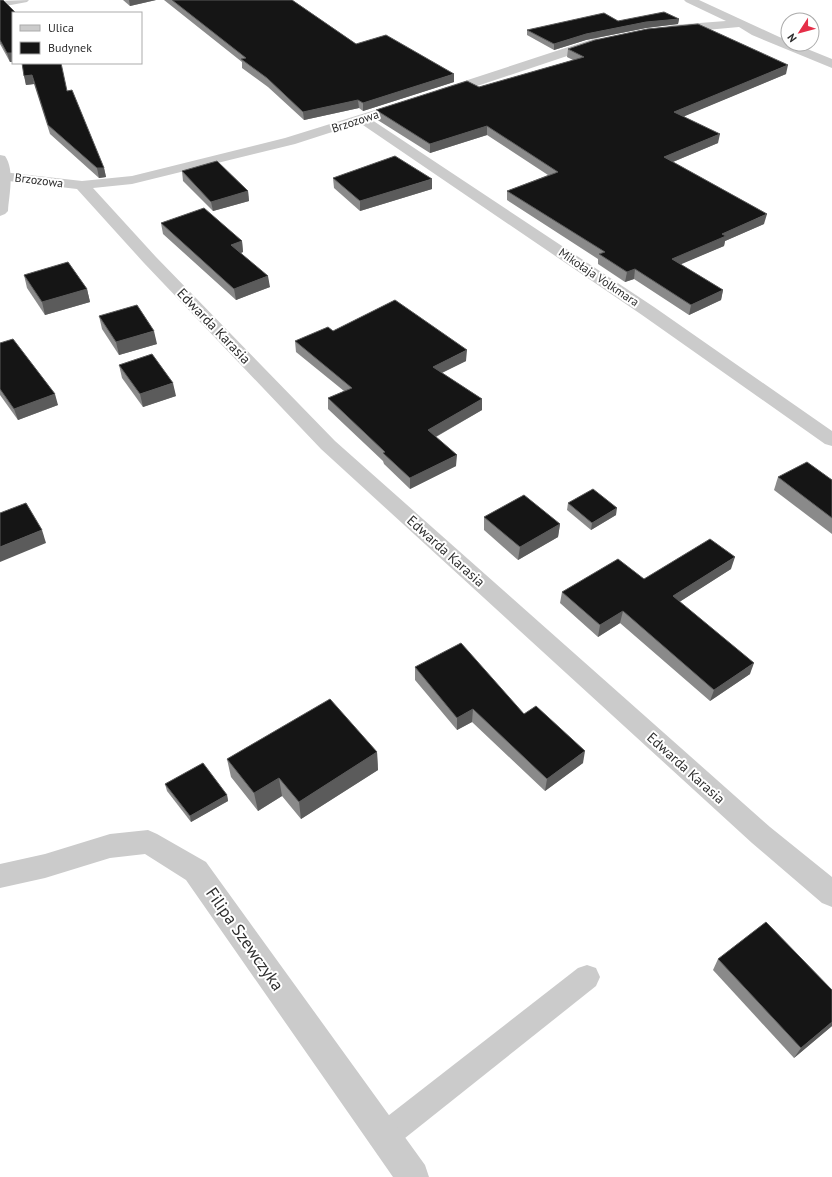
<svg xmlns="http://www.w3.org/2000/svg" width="832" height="1177" viewBox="0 0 832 1177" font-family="'PT Sans',sans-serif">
<rect width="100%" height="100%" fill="#fff"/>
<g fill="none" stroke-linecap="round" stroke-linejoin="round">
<!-- service -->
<polygon fill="#cbcbcb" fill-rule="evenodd" points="587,965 596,968 600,977 596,986 395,1146 385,1150 375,1146 371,1136 375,1126 578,968"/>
<!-- minor -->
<g fill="#cbcbcb" fill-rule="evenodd">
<polygon points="29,0 27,2 0,7 0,1"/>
<polygon points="684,0 699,0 788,41 788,44 795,44 832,59 832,68 752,35 739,27 673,33 669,32 667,29 669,26 673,25 726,21 686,2"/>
<polygon points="596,38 600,39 602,42 600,45 447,96 437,96 435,93 437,90"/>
<polygon points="404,101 409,102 411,105 409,108 372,120 654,307 832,431 832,446 825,444 642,315 360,123 295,144 132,184 93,188 156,257 335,441 770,827 832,877 832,907 822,903 752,843 321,449 144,263 77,189 0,180 0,172 3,172 82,181 132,176 285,138"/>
<polygon points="148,830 157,834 206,862 425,1165 429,1177 393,1177 186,880 145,854 110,858 45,878 0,888 0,864 45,854 110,834"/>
</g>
<!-- tertiary -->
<path fill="#cbcbcb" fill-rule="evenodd" d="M 0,155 L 5,156 C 15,170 9,195 8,211 L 5,214 L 0,216 Z"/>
</g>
<!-- wall -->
<g fill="#8a8a8a">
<polygon points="0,0 13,13 13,62 10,62 0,44"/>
<polygon points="123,0 156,0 130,6"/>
<polygon points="164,0 292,0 356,44 454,82 363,111 359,108 304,120 268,87 242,68 242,62"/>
<polygon points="679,19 678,24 646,28 586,40 554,50 527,35 527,30 618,21"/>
<polygon points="568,49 786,74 684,116 718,143 673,162 764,224 725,241 724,246 680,264 723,290 721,300 689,315 634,279 625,282 598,264 598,259 507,200 507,191 548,175 487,135 430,153 376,119 376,110 479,87 573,60 567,57"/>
<polygon points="22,63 67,91 104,168 106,177 99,178 50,134 34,84 26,85"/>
<polygon points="182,171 248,191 249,201 213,211 183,181"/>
<polygon points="333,178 432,189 360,211 334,188"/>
<polygon points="161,223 242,241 243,252 241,253 270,287 236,300 163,234"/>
<polygon points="24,275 87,289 90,302 45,315 27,288"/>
<polygon points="99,316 157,344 119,355 102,329"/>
<polygon points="333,331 466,361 442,373 482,399 482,410 436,437 456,466 410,489 384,464 383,461 328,409 328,398 344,391 296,352 295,341"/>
<polygon points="0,343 58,405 18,420 0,395"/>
<polygon points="119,365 176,396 143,407 122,378"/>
<polygon points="778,477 832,480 832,534 774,490"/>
<polygon points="568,503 616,515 591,530 567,510"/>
<polygon points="484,517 560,524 558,537 518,560 484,530"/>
<polygon points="731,569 679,602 750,674 710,701 620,623 598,637 560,603 562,592 644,579"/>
<polygon points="415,667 524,714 583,763 545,791 472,722 457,730 415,680"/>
<polygon points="377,752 378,770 301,819 282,796 258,811 231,777 227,759"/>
<polygon points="165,784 227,795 228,801 191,822 167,791"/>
<polygon points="718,959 832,1026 794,1058 713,970"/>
</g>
<!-- shaded-wall -->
<g fill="#5b5b5b">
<polygon points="129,0 156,0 130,6"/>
<polygon points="679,19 678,24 646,28 586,40 554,50 554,44 586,34 646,22"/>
<polygon points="7,53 13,53 13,62 10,62"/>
<polygon points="788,65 786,74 673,121 674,112"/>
<polygon points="454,74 454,82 363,111 363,103"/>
<polygon points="32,75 34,84 26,85 24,76"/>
<polygon points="358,100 359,108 304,120 303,112"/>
<polygon points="487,126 487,135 430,153 430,144"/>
<polygon points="720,134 718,143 663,166 664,157"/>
<polygon points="97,168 104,168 106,177 99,178"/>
<polygon points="432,179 432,189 360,211 360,201"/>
<polygon points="248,191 249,201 213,211 211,202"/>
<polygon points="767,214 764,224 725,241 724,246 670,269 672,259 722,234"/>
<polygon points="242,241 243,252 233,256 231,245"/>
<polygon points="635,269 634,279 625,282 627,272"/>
<polygon points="268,276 270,287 236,300 234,289"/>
<polygon points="87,289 90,302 45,315 42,302"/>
<polygon points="723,290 721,300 689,315 691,305"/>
<polygon points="154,331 157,344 119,355 116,342"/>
<polygon points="467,350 466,361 433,377 433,367"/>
<polygon points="173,383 176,396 143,407 140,394"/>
<polygon points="55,394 58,405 18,420 14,409"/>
<polygon points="482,399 482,410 428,441 428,430"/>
<polygon points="457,455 456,466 410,489 410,478"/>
<polygon points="617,508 616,515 591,530 592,523"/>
<polygon points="560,524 558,537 518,560 520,547"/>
<polygon points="42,530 46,543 0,562 0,547"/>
<polygon points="735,557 731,569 670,608 673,596"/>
<polygon points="623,611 620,623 598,637 600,625"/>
<polygon points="754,663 750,674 710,701 714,690"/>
<polygon points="473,709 472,722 457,730 457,718"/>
<polygon points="585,751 583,763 545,791 547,779"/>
<polygon points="377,752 378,770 301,819 299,802"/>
<polygon points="279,778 282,796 258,811 254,793"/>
<polygon points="227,795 228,801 191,822 190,816"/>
<polygon points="832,1022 832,1026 794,1058 801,1048"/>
</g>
<!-- building -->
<g fill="#151515" stroke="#5b5b5b">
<polygon points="0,0 3,0 16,13 13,13 13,53 7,53 0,40"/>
<polygon points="172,0 292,0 356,44 386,35 454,74 363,103 358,100 303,112 267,78 241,59 246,58"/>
<polygon points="664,12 679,19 646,22 586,34 554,44 527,30 604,13 618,21"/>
<polygon points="698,24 788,65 674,112 720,134 664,157 767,214 722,234 726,236 672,259 723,290 691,305 635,269 627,272 599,254 605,252 507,191 558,172 487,126 430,144 376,110 467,81 479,87 584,57 568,49 595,40 647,29"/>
<polygon points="22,63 61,63 67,91 72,90 104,168 97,168 48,125 32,75 24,76"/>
<polygon points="395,156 432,179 360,201 333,178"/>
<polygon points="217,161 248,191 211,202 182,171"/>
<polygon points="204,208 242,241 231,245 268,276 234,289 161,223"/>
<polygon points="68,262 87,289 42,302 24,275"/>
<polygon points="395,300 467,350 433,367 482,399 428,430 457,455 410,478 383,453 385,452 328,398 352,388 295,341 328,327 333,331"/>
<polygon points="137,305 154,331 116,342 99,316"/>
<polygon points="13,339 55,394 14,409 0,389 0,343"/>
<polygon points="152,354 173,383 140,394 119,365"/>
<polygon points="807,462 832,480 832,518 778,477"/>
<polygon points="593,489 617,508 592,523 568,503"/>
<polygon points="524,495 560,524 520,547 484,517"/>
<polygon points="26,503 42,530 0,547 0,513"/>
<polygon points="710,539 735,557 673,596 754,663 714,690 623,611 600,625 562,592 618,559 644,579"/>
<polygon points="461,643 524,714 536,706 585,751 547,779 473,709 457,718 415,667"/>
<polygon points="330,699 377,752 299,802 279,778 254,793 227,759"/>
<polygon points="203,763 227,795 190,816 165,784"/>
<polygon points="766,922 832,990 832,1022 801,1048 718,959"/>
</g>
<g text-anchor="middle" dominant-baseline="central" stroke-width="4" stroke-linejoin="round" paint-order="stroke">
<!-- far-street labels -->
<g font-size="12" fill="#2e2e2e" stroke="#fff">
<text transform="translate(355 121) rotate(-18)">Brzozowa</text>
<text transform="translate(39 180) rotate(7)">Brzozowa</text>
<text transform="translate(599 277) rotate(34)">Mikołaja Volkmara</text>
</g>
<!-- street labels -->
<g font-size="14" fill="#2e2e2e" stroke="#fff">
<text transform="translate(214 326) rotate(46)">Edwarda Karasia</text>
<text transform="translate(446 551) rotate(42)">Edwarda Karasia</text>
<text transform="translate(686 768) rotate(42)">Edwarda Karasia</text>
</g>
<!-- near-street labels -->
<g font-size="17" fill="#2e2e2e" stroke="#fff">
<text transform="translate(245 939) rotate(55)">Filipa Szewczyka</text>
</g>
</g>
<!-- legend -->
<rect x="12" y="12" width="130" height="52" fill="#ffffff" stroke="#ababab"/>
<rect x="20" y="25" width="20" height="6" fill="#cbcbcb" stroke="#ababab"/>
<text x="48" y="32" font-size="12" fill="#2e2e2e">Ulica</text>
<rect x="20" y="42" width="20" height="12" fill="#151515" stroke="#ababab"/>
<text x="48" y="52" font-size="12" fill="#2e2e2e">Budynek</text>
<!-- north arrow -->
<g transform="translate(800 32) rotate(234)"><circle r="19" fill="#ffffff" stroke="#ababab"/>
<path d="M0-3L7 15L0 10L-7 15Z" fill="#e52f49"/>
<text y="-6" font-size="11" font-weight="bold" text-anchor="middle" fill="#2e2e2e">N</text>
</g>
</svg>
